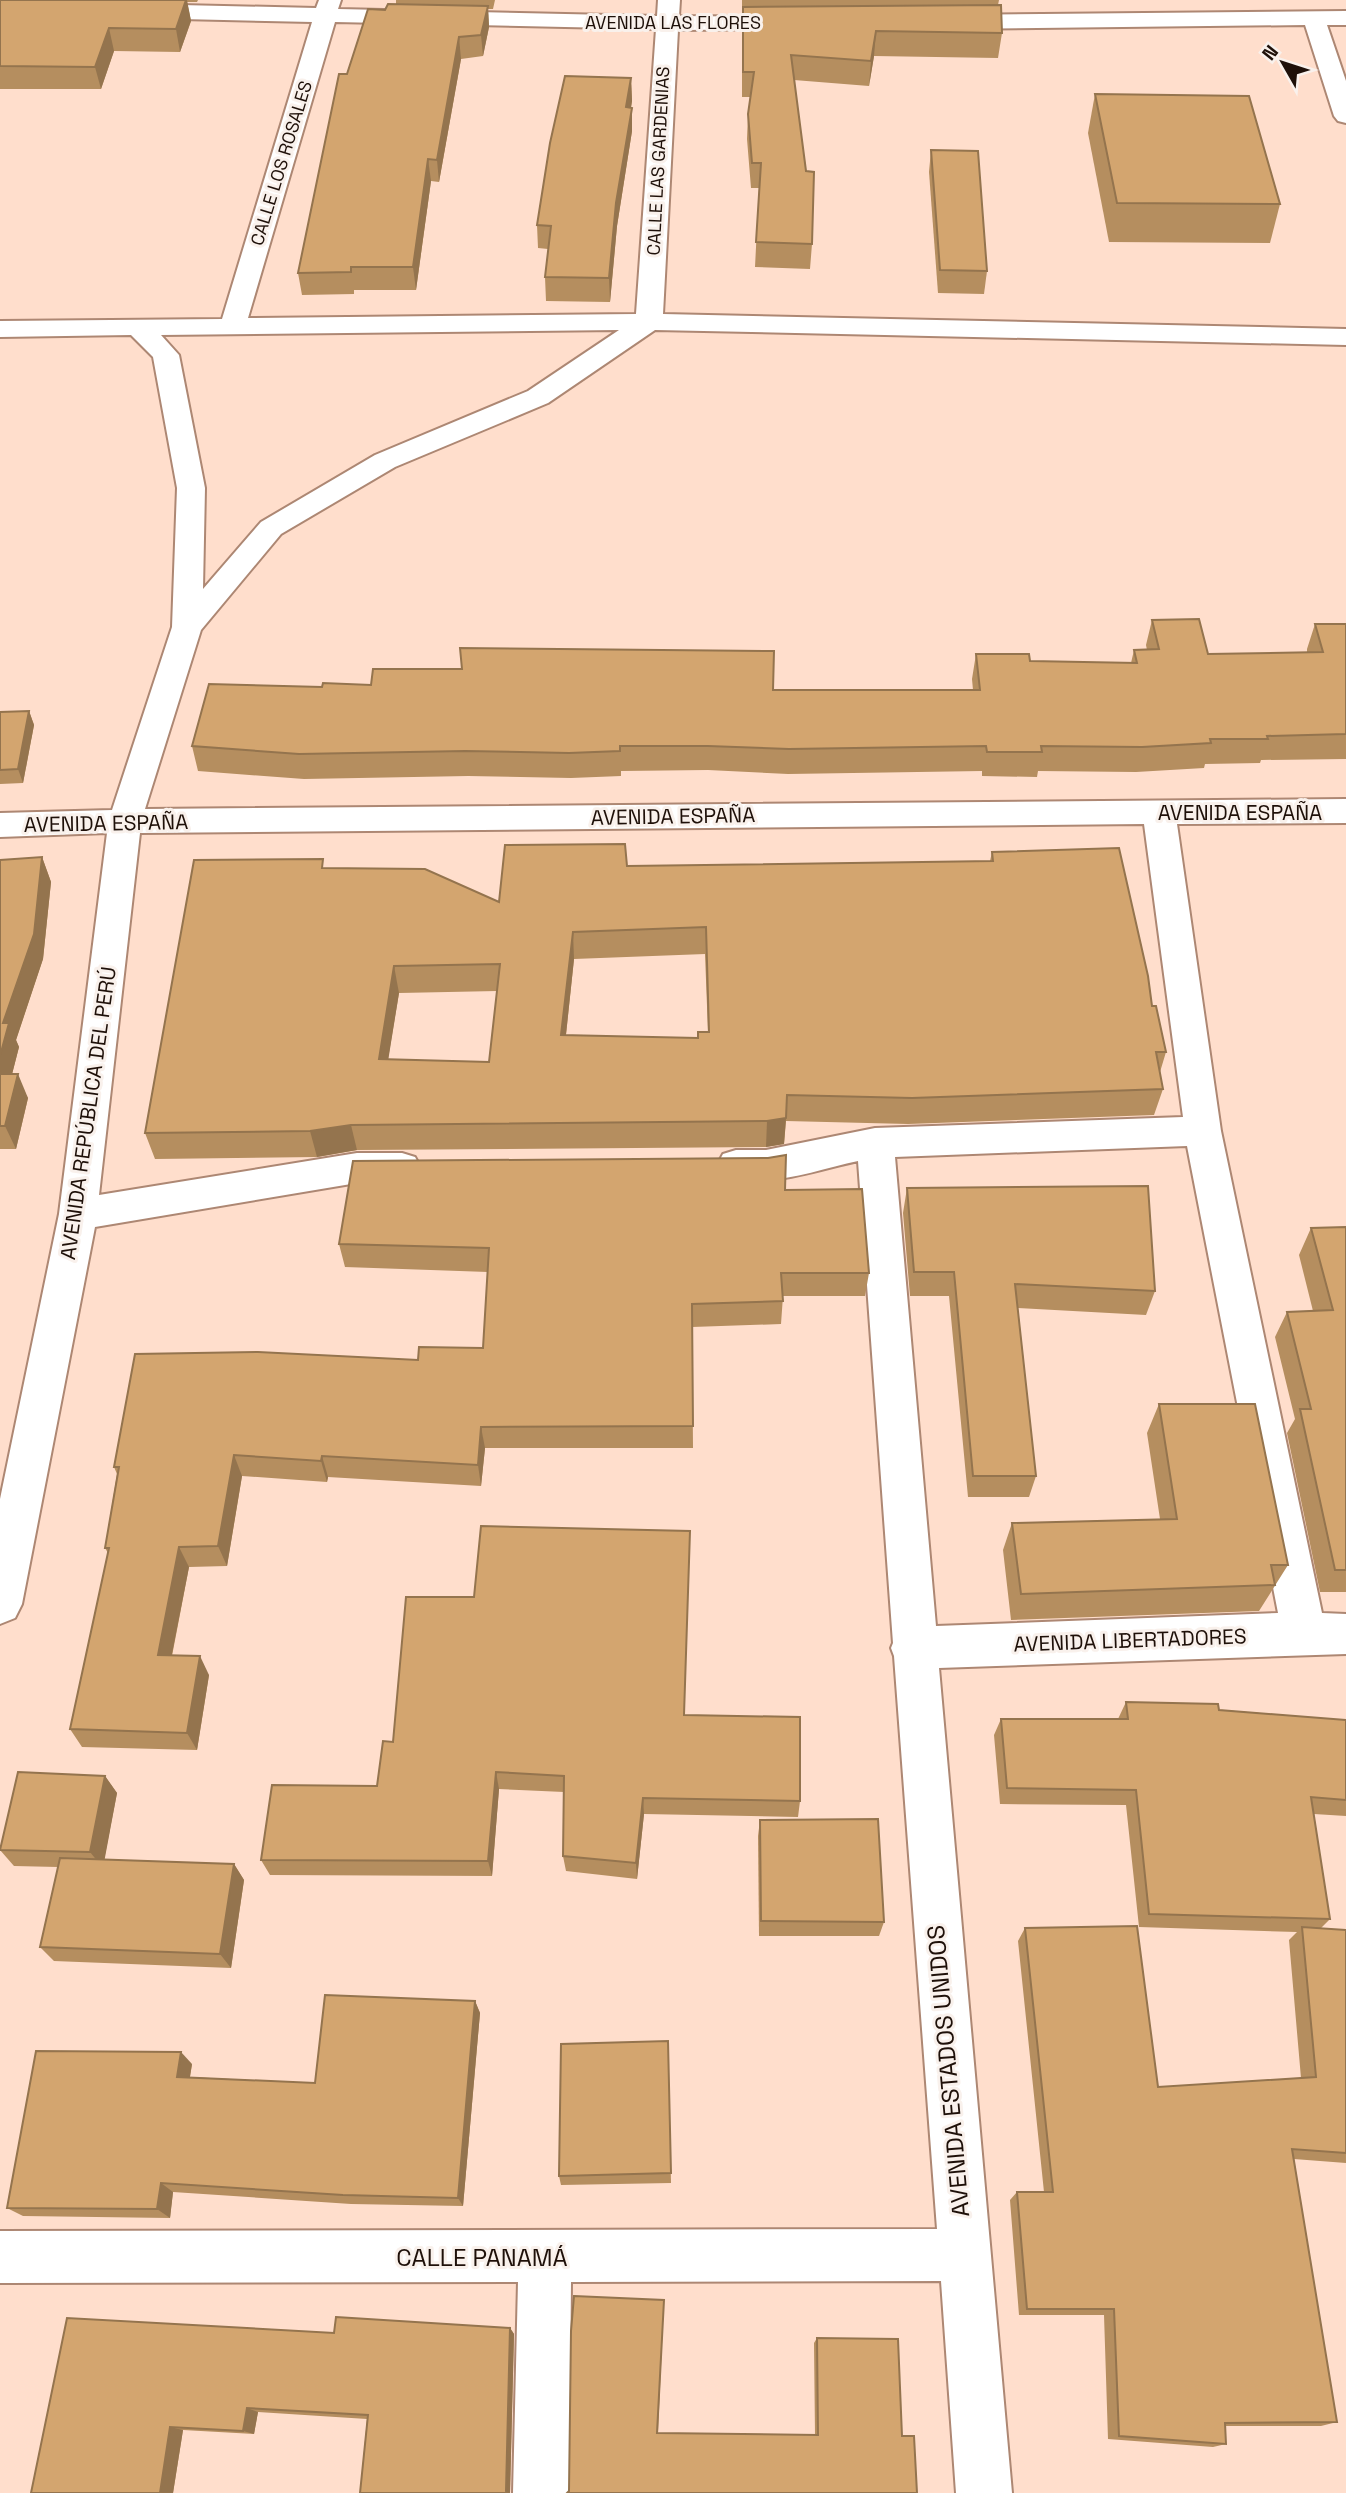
<svg xmlns="http://www.w3.org/2000/svg" width="1346" height="2493" viewBox="0 0 1346 2493" font-family="'Space Grotesk',sans-serif">
<rect width="100%" height="100%" fill="#ffdecc"/>
<g fill="none" stroke-linecap="round" stroke-linejoin="round">
<!-- street casing -->
<g stroke="#ad8773" stroke-width="4">
<g id="street">
<path d="M 319,0 L 341,0 L 338,9 L 657,16 L 658,0 L 680,0 L 679,16 L 802,17 L 805,22 L 802,27 L 794,29 L 678,30 L 663,314 L 1346,329 L 1346,345 L 655,330 L 548,403 L 395,467 L 281,534 L 201,630 L 145,809 L 1346,799 L 1346,823 L 1177,824 L 1221,1131 L 1322,1613 L 1346,1614 L 1346,1654 L 939,1668 L 1012,2493 L 956,2493 L 941,2281 L 571,2282 L 569,2493 L 513,2493 L 518,2282 L 0,2283 L 0,2231 L 937,2229 L 894,1656 L 891,1648 L 893,1643 L 858,1161 C 816,1170 765,1190 723,1176 L 717,1165 L 723,1154 L 736,1150 L 766,1150 L 875,1128 L 1183,1117 L 1144,824 L 140,833 L 99,1195 L 357,1153 L 402,1153 L 415,1157 L 421,1168 L 415,1179 L 402,1183 L 357,1183 L 95,1227 L 22,1604 L 15,1618 L 0,1624 L 0,1499 L 59,1214 L 107,833 L 0,837 L 0,813 L 112,810 L 172,627 L 177,488 L 153,357 L 131,335 L 0,337 L 0,321 L 222,319 L 312,22 L 137,18 L 126,11 L 137,4 L 316,8 ZM 335,22 L 656,29 L 636,314 L 248,318 ZM 619,330 L 528,391 L 375,455 L 261,522 L 203,589 L 205,488 L 179,355 L 161,335 ZM 1187,1146 L 1278,1613 L 936,1626 L 895,1157 Z"/>
<polygon points="1346,11 1346,25 1327,25 1346,81 1346,123 1338,121 1334,116 1305,25 949,29 938,22 949,15"/>
</g>
</g>
<!-- street -->
<use href="#street" fill="#fff" fill-rule="evenodd"/>
</g>
<!-- wall -->
<g fill="#b58e5f" fill-rule="evenodd">
<polygon points="0,0 198,0 197,2 187,2 191,21 180,52 114,51 101,89 0,89"/>
<polygon points="396,0 495,0 493,9 488,9 489,27 483,56 461,59 439,182 431,181 416,290 354,290 354,294 302,295 298,273 347,74 385,10 396,4"/>
<polygon points="742,0 999,0 998,5 1002,33 998,58 874,56 869,86 794,80 812,244 810,269 755,267 759,188 751,188 747,139 748,114 750,97 742,97"/>
<polygon points="631,78 632,101 631,108 632,131 617,226 610,302 546,301 545,277 548,249 538,248 537,225"/>
<polygon points="1095,94 1280,204 1270,243 1109,242 1088,133"/>
<polygon points="931,150 987,271 984,294 938,293 929,172"/>
<polygon points="1152,620 1208,654 1307,653 1307,649 1315,624 1346,624 1346,759 1261,760 1260,763 1205,764 1204,768 1136,772 1038,771 1037,777 982,776 982,771 788,774 708,770 621,771 621,776 571,778 468,776 304,779 198,771 192,746 322,687 371,685 773,690 973,690 972,679 976,654 1030,661 1131,663 1134,650 1147,650 1146,645"/>
<polygon points="29,711 34,725 23,783 0,784 0,712"/>
<path d="M 992,852 L 1152,1006 L 1166,1052 L 1160,1072 L 1163,1089 L 1154,1115 L 908,1124 L 786,1121 L 784,1144 L 766,1147 L 357,1150 L 317,1157 L 155,1159 L 145,1133 L 325,869 L 499,902 L 627,866 L 990,861 ZM 705,954 L 708,1032 L 698,1038 L 566,1035 L 574,959 ZM 497,991 L 489,1062 L 388,1059 L 399,993 Z"/>
<polygon points="42,857 51,882 43,959 16,1040 19,1047 12,1074 28,1098 16,1149 0,1149 0,860"/>
<polygon points="907,1188 1155,1291 1146,1315 1018,1308 1036,1476 1029,1497 968,1497 949,1296 910,1296 903,1213"/>
<polygon points="785,1190 869,1273 865,1296 783,1296 781,1324 692,1327 693,1448 485,1448 481,1486 328,1477 327,1482 242,1476 227,1566 189,1567 172,1656 209,1675 197,1750 82,1747 70,1729 108,1553 105,1548 117,1474 114,1467 418,1360 483,1348 488,1272 345,1267 339,1244"/>
<polygon points="1346,1227 1346,1592 1320,1592 1287,1433 1295,1419 1275,1337 1287,1312 1313,1311 1299,1255 1311,1228"/>
<polygon points="1159,1404 1288,1565 1259,1611 1011,1620 1003,1550 1012,1523 1160,1519 1147,1433"/>
<polygon points="474,1597 684,1715 800,1801 798,1817 644,1814 637,1879 566,1871 563,1856 564,1792 499,1789 492,1876 270,1875 261,1860 377,1786 393,1742"/>
<polygon points="1126,1702 1346,1720 1346,1816 1314,1814 1330,1919 1321,1928 1346,1930 1346,2163 1294,2159 1337,2422 1321,2426 1225,2426 1226,2444 1213,2447 1108,2439 1104,2315 1019,2315 1010,2200 1017,2192 1044,2192 1018,1941 1025,1928 1158,2087 1301,2078 1289,1940 1297,1932 1139,1927 1126,1805 1000,1804 994,1735 1001,1719 1118,1719"/>
<polygon points="105,1776 117,1793 104,1860 234,1864 244,1880 231,1968 54,1961 40,1947 58,1867 14,1866 0,1850 0,1848"/>
<polygon points="760,1820 884,1922 879,1936 759,1936 758,1836"/>
<polygon points="475,2001 480,2013 463,2206 351,2204 173,2192 170,2218 23,2216 7,2208 192,2064 190,2077 315,2083"/>
<polygon points="668,2041 671,2183 561,2185 559,2176"/>
<polygon points="664,2300 658,2433 815,2435 814,2343 817,2338 902,2436 569,2491"/>
<polygon points="510,2328 514,2334 510,2493 360,2493 367,2419 258,2412 254,2434 183,2430 173,2493 31,2493 334,2333"/>
</g>
<!-- shaded-wall -->
<g fill="#94744e">
<polygon points="186,0 187,0 191,21 180,52 176,29"/>
<polygon points="488,6 489,27 483,56 481,35"/>
<polygon points="109,28 114,51 101,89 95,67"/>
<polygon points="876,31 874,56 869,86 871,61"/>
<polygon points="459,37 461,59 439,182 437,160"/>
<polygon points="631,78 632,101 627,130 626,107"/>
<polygon points="632,108 632,131 617,226 610,302 609,278 616,203"/>
<polygon points="428,159 431,181 416,290 413,267"/>
<polygon points="29,711 34,725 23,783 18,769"/>
<polygon points="42,857 51,882 43,959 16,1040 19,1047 6,1098 0,1085 0,1056 3,1023"/>
<polygon points="573,932 574,959 563,1062 561,1035"/>
<polygon points="394,966 399,993 384,1086 379,1059"/>
<polygon points="18,1074 28,1098 16,1149 5,1126"/>
<polygon points="786,1118 784,1144 766,1147 767,1121"/>
<polygon points="351,1125 357,1150 317,1157 310,1131"/>
<polygon points="481,1427 485,1448 481,1486 478,1465"/>
<polygon points="234,1455 242,1476 227,1566 218,1546"/>
<polygon points="322,1456 328,1477 327,1482 321,1461"/>
<polygon points="179,1547 189,1567 168,1674 158,1655"/>
<polygon points="200,1656 209,1675 197,1750 187,1733"/>
<polygon points="496,1772 499,1789 492,1876 488,1861"/>
<polygon points="105,1776 117,1793 103,1868 90,1852"/>
<polygon points="643,1798 644,1814 637,1879 636,1863"/>
<polygon points="234,1864 244,1880 231,1968 220,1954"/>
<polygon points="475,2001 480,2013 463,2206 458,2198"/>
<polygon points="181,2052 192,2064 188,2088 177,2077"/>
<polygon points="161,2183 173,2192 170,2218 157,2209"/>
<polygon points="510,2328 514,2334 510,2493 508,2493 506,2491"/>
<polygon points="247,2408 258,2412 254,2434 243,2431"/>
<polygon points="170,2427 183,2430 173,2493 160,2493"/>
</g>
<!-- building -->
<g fill="#d3a56f" stroke="#94744e" stroke-width="2" fill-rule="evenodd">
<polygon points="0,0 186,0 176,29 109,28 95,67 0,66"/>
<polygon points="388,4 488,6 481,35 459,37 437,160 428,159 413,267 351,267 351,272 298,273 339,74 347,74 368,9 385,10"/>
<polygon points="1001,5 1002,33 876,31 871,61 791,55 806,171 814,172 812,244 756,242 761,163 752,163 748,114 754,72 743,72 743,7"/>
<polygon points="565,76 631,78 626,107 632,108 616,203 609,278 545,277 551,226 537,225 550,143"/>
<polygon points="1095,94 1249,96 1280,204 1117,203"/>
<polygon points="931,150 978,151 987,271 940,270"/>
<polygon points="1199,619 1208,654 1323,652 1315,624 1346,624 1346,734 1267,736 1268,739 1210,739 1211,743 1142,747 1041,746 1042,752 987,752 986,746 789,749 708,746 620,746 620,751 569,753 465,751 299,754 192,746 209,684 322,687 323,683 371,685 373,669 462,669 460,648 774,651 773,690 980,690 976,654 1029,654 1030,661 1137,663 1134,650 1159,649 1152,620"/>
<polygon points="29,711 18,769 0,770 0,712"/>
<path d="M 625,844 L 627,866 L 993,861 L 992,852 L 1119,848 L 1148,976 L 1152,1006 L 1156,1006 L 1166,1052 L 1156,1052 L 1163,1089 L 912,1098 L 787,1095 L 786,1118 L 767,1121 L 351,1125 L 310,1131 L 145,1133 L 194,860 L 323,859 L 322,868 L 425,869 L 499,902 L 505,845 ZM 706,927 L 709,1032 L 698,1032 L 698,1038 L 561,1035 L 573,932 ZM 500,964 L 489,1062 L 379,1059 L 394,966 Z"/>
<polygon points="42,857 34,934 3,1023 9,1023 0,1056 0,860"/>
<polygon points="0,1074 18,1074 5,1126 0,1126"/>
<polygon points="786,1155 785,1190 862,1189 869,1273 781,1273 783,1301 692,1304 693,1426 481,1427 478,1465 322,1456 321,1461 234,1455 218,1546 179,1547 158,1655 200,1656 187,1733 70,1729 109,1548 105,1548 119,1467 114,1467 135,1354 258,1352 418,1360 419,1347 483,1348 489,1248 339,1244 353,1161 768,1158"/>
<polygon points="1148,1186 1155,1291 1015,1284 1036,1476 973,1476 954,1272 914,1272 907,1188"/>
<polygon points="1346,1227 1346,1570 1335,1570 1300,1409 1311,1409 1287,1312 1333,1310 1311,1228"/>
<polygon points="1159,1404 1255,1404 1288,1565 1271,1565 1275,1585 1021,1594 1012,1523 1177,1519"/>
<polygon points="481,1526 690,1531 684,1715 800,1717 800,1801 643,1798 636,1863 563,1856 564,1776 496,1772 488,1861 261,1860 272,1785 377,1786 383,1741 393,1742 406,1597 474,1597"/>
<polygon points="1126,1702 1218,1704 1219,1710 1346,1720 1346,1800 1311,1797 1330,1919 1149,1914 1136,1790 1007,1788 1001,1719 1128,1719"/>
<polygon points="18,1772 105,1776 90,1852 0,1850"/>
<polygon points="878,1819 884,1922 761,1921 760,1820"/>
<polygon points="60,1858 234,1864 220,1954 40,1947"/>
<polygon points="1137,1926 1158,2087 1316,2077 1302,1927 1346,1930 1346,2153 1292,2149 1337,2422 1225,2423 1226,2444 1119,2436 1114,2309 1027,2309 1017,2192 1053,2192 1025,1928"/>
<polygon points="325,1995 475,2001 458,2198 343,2195 161,2183 157,2209 7,2208 36,2051 181,2052 177,2077 315,2083"/>
<polygon points="668,2041 671,2173 559,2176 561,2044"/>
<polygon points="574,2296 664,2300 657,2433 818,2435 817,2338 898,2339 902,2436 914,2436 917,2493 567,2493 569,2491 571,2331"/>
<polygon points="336,2317 510,2328 506,2491 508,2493 360,2493 368,2415 247,2408 243,2431 170,2427 160,2493 31,2493 67,2318 334,2333"/>
</g>
<g text-anchor="middle" dominant-baseline="central" stroke-width="6" stroke-linejoin="round" paint-order="stroke">
<!-- far-street labels -->
<g font-size="18" fill="#1e1009" stroke="#f9f1ec">
<text x="673" y="22">AVENIDA LAS FLORES</text>
<text transform="translate(658 161) rotate(-87)">CALLE LAS GARDENIAS</text>
<text transform="translate(281 163) rotate(-73)">CALLE LOS ROSALES</text>
</g>
<!-- street labels -->
<g font-size="21" fill="#1e1009" stroke="#f9f1ec">
<text x="1240" y="812">AVENIDA ESPAÑA</text>
<text transform="translate(673 816) rotate(-1)">AVENIDA ESPAÑA</text>
<text transform="translate(106 823) rotate(-1)">AVENIDA ESPAÑA</text>
<text transform="translate(88 1113) rotate(-82)">AVENIDA REPÚBLICA DEL PERÚ</text>
<text transform="translate(1130 1640) rotate(-2)">AVENIDA LIBERTADORES</text>
</g>
<!-- near-street labels -->
<g font-size="24" fill="#1e1009" stroke="#f9f1ec">
<text transform="translate(948 2071) rotate(-95)">AVENIDA ESTADOS UNIDOS</text>
<text x="482" y="2257">CALLE PANAMÁ</text>
</g>
</g>
<!-- north arrow -->
<g transform="translate(1283 63) rotate(309)" stroke="#f9f1ec" stroke-width="5" paint-order="stroke">
<path d="M0-5L12 26L0 18L-12 26Z" fill="#1e1009"/>
<text y="-10" font-size="19" font-weight="bold" text-anchor="middle" fill="#1e1009">N</text>
</g>
</svg>
